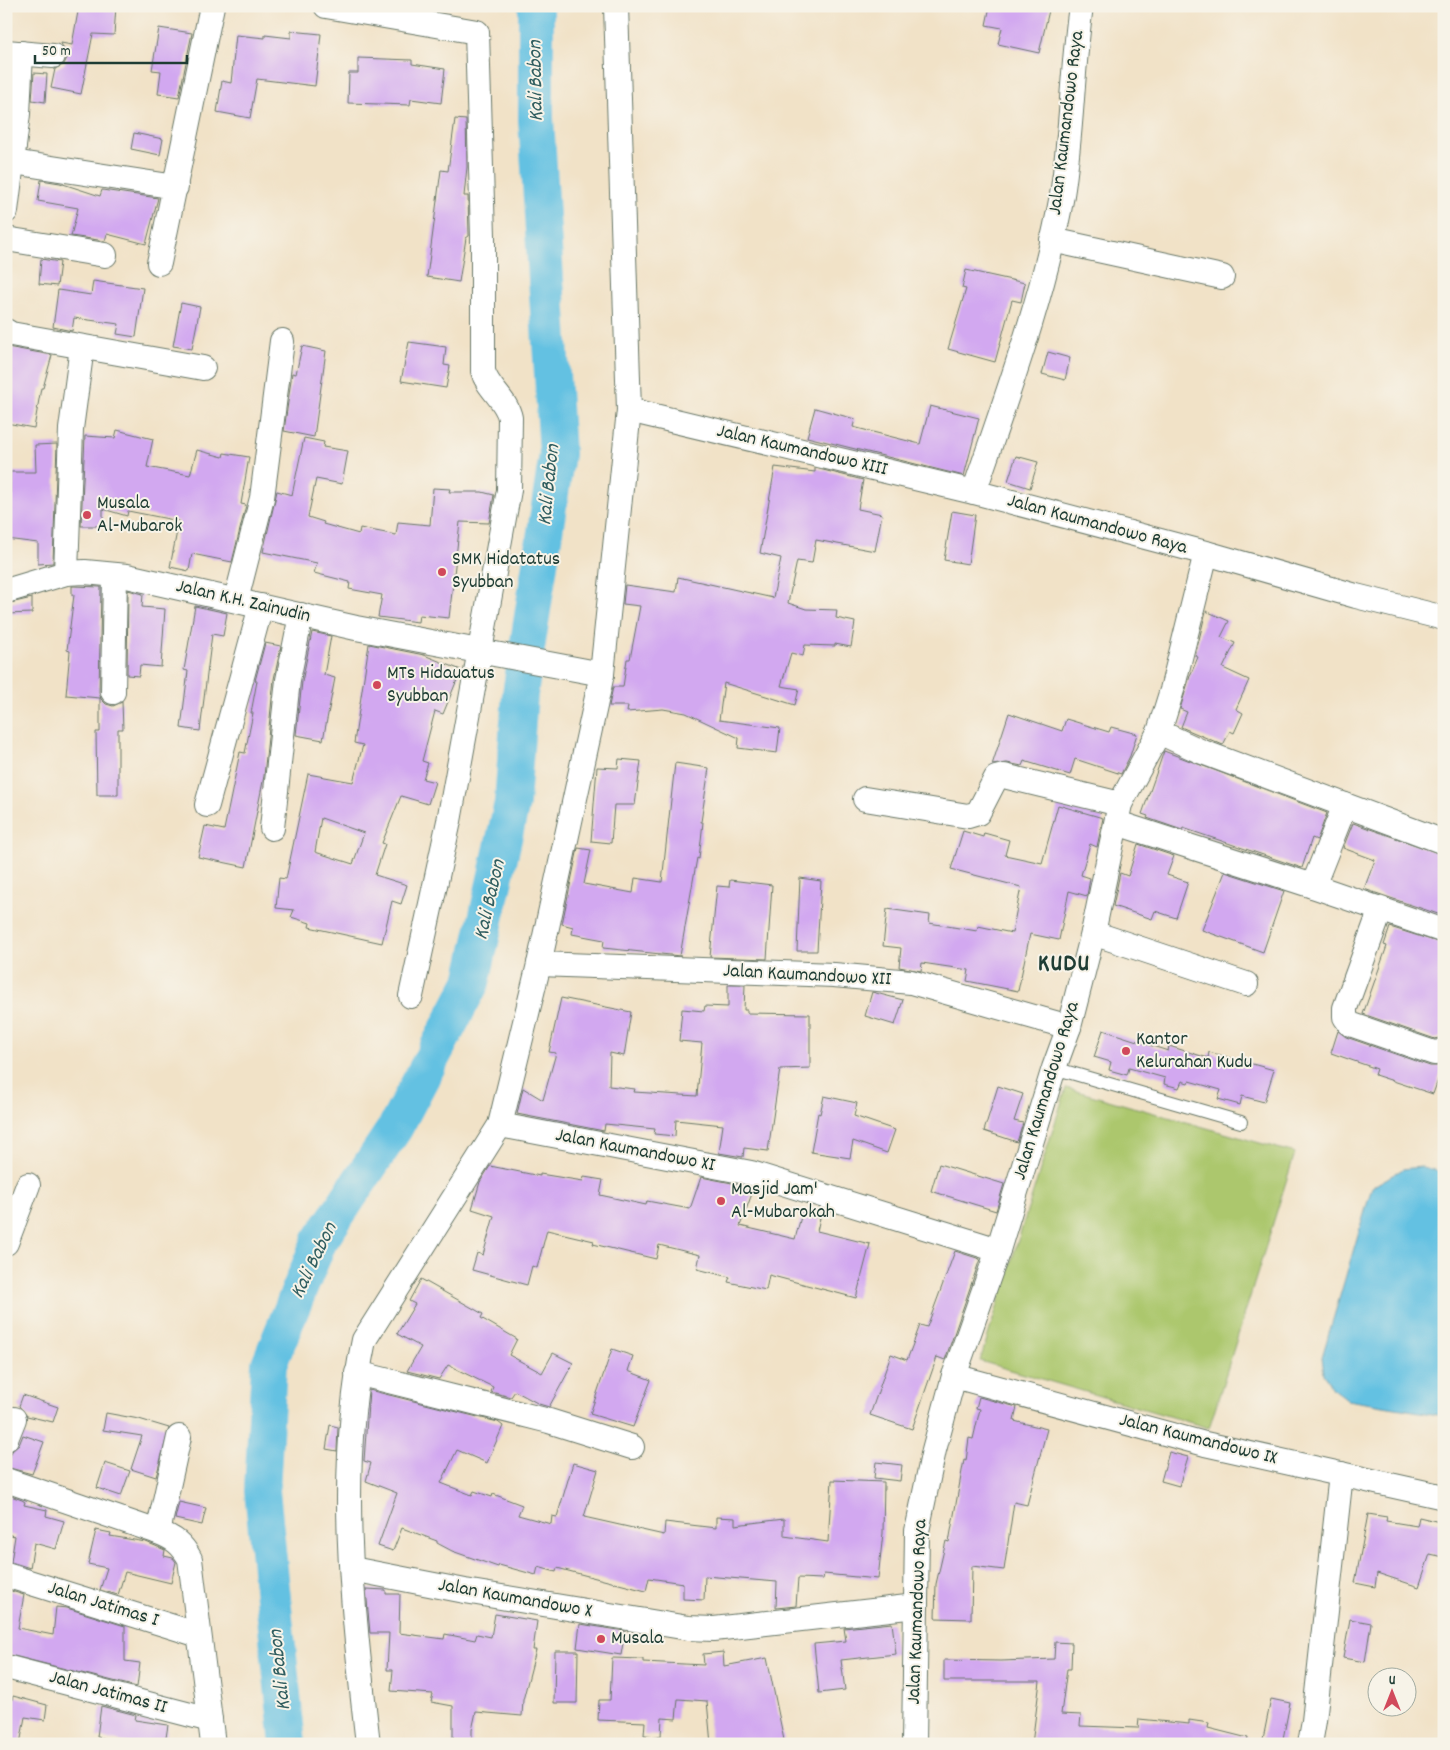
<svg xmlns="http://www.w3.org/2000/svg" width="1450" height="1750" font-family="Dekko,sans-serif">
  <rect width="100%" height="100%" fill="#f7f3e8"/>
  <filter id="ink" filterUnits="userSpaceOnUse"><feTurbulence type="fractalNoise" baseFrequency=".02" numOctaves="2"/><feDisplacementMap in="SourceGraphic" scale="10" xChannelSelector="R" yChannelSelector="G"/><feConvolveMatrix kernelMatrix="1 2 1 2 8 2 1 2 1" color-interpolation-filters="sRGB"/></filter>
  <filter id="wash" filterUnits="userSpaceOnUse"><feTurbulence type="fractalNoise" baseFrequency=".0096" numOctaves="4" result="noise"/><feDisplacementMap in="SourceGraphic" scale="20" xChannelSelector="R" yChannelSelector="G"/><feGaussianBlur stdDeviation="1.12" result="paint"/><feColorMatrix in="noise" values="0 0 0 0 0 0 0 0 0 0 0 0 0 0 0 0 0 1.4 0 .05"/><feComposite in="paint" operator="in"/></filter>
  <g filter="url(#wash)">
    <rect width="100%" height="100%" fill="#f1e2c7"/>
    <path fill="#acc76d" stroke="#668250" d="M1066,1088l229,65 -86,275 -229,-67z"/>
    <path fill="#63c1e2" stroke="#417f8b" d="M1421,1167l23,5v244l-97,-16 -14,-11 -9,-15 -2,-17 50,-170 31,-18z"/>
    <g fill="none" stroke-linecap="round" stroke-linejoin="round">
      <path stroke="#63c1e2" stroke-width="36" d="M288,1744l-26,-253 7,-127 50,-122 76,-114 77,-146 40,-179 8,-109 37,-240 -21,-335v-113"/>
    </g>
    <g id="blocks">
      <g fill="#d2a8f0" fill-rule="evenodd">
        <path d="M79,6h37l-2,29 -21,-1 -12,60 -30,-6 4,-19 9,-5 3,-6 -6,-15 11,2z"/>
        <path d="M990,6h60l-11,47 -41,-9 4,-16 -16,-3z"/>
        <path d="M159,28l33,5 -13,64 -21,-3 3,-23 -9,-1z"/>
        <path d="M291,31l30,3 -6,52 -58,-7 -7,39 -33,-6 5,-31 9,2 5,-48 29,3v-3l26,3z"/>
        <path d="M358,58l54,2v4l33,5 -4,34 -30,-4 -1,6 -62,-2 1,-30h9z"/>
        <path d="M34,73l13,1 -2,28 -13,-2z"/>
        <path d="M455,119l11,1 1,47 -3,29h4l1,40 -3,2 -7,44 -32,-5 14,-107 7,1z"/>
        <path d="M134,133l29,6 -3,16 -29,-6z"/>
        <path d="M41,180l19,3 40,13 2,-6 56,8 -12,46 -39,-10 -2,7 -34,-5 7,-28 -40,-7z"/>
        <path d="M41,259l19,3 -3,24 -18,-2z"/>
        <path d="M966,270l59,13 -4,19 -9,-2 -17,62 -47,-13 18,-60 -4,-1z"/>
        <path d="M93,281l50,7 -7,49 -19,-3 2,-10 -45,-6 -2,13 -19,-4 5,-37 33,5z"/>
        <path d="M181,303l19,4 -8,42 -19,-3z"/>
        <path d="M409,342l37,5 -2,18 6,1 -4,22 -45,-7z"/>
        <path d="M302,346l24,5 -12,86 -30,-6 8,-58 4,1z"/>
        <path d="M7,347l45,8 -9,33h-2l-7,40 -28,-5z"/>
        <path d="M1048,352l22,6 -5,22 -23,-6z"/>
        <path d="M930,406l49,12 -15,58 -157,-39 8,-29 40,11 -2,8 67,17z"/>
        <path d="M117,430l36,9 -6,28 43,8 7,-25 26,7 1,-4 25,4 -8,47 5,1 -14,57 -40,-8 -3,17 -19,-4 9,-46 -51,-10 -1,5 -24,-7v17h-22l4,-90 30,2z"/>
        <path d="M304,438l20,4 -1,5 25,4 -6,33 -26,-5 -8,38 16,5 -1,2 36,10 1,-6 36,7 2,-13 32,3 3,-37 17,1 -1,3h33l12,3 -5,28 -29,-1 -11,96 -30,-3 -1,7 -40,-5 4,-22 -33,-6 1,-7 -36,-9 3,-10 -54,-11 14,-61 15,4z"/>
        <path d="M57,444l-4,119 -15,1v-21l-32,-4v-28h4v-39h26l-1,-27z"/>
        <path d="M1016,456l22,6 -8,26 -22,-7z"/>
        <path d="M775,467l40,5v-4l48,12 -5,29 24,5 -7,37 -59,-11 -4,23 -15,-2 -9,42 18,6 31,1 -1,8 19,4 -4,25 -16,-3v2l-30,-1 -2,11 -12,-3 -10,33 18,3 -4,16 -71,-22 -5,37 61,8 -3,25 -39,-5 1,-10 -53,-25 -23,-4 -36,3 1,-6h-19l4,-19h10l4,-28h3l10,-53 -17,-2 2,-19 51,7 2,-15 95,21 8,-40 -21,-5z"/>
        <path d="M952,511l23,4 -7,49 -24,-4z"/>
        <path d="M72,586l29,1 -2,105 2,7 5,5 7,2 9,-4 1,27h-5v66h-21l-1,-63h4v-34l-34,-3 4,-44 -3,-1 7,-55h-2z"/>
        <path d="M128,590l15,4 -1,13 23,2 -4,58 -21,-2 -1,11 -12,-1z"/>
        <path d="M32,598v15l-26,1v-10z"/>
        <path d="M195,606l32,7 -4,23 -11,-2 -12,97 -19,-3 7,-57 -4,-1z"/>
        <path d="M1206,611l23,10 -8,16 14,6 -12,25 26,12 -13,29 7,4 -9,20 -4,-2 -7,14 -42,-18 6,-15 -7,-3 10,-33 8,-19 -3,-1z"/>
        <path d="M312,632l19,4 -7,39 11,3 -12,62 -27,-5 6,-53z"/>
        <path d="M265,643l16,3 -7,33 -10,97 -18,91 -48,-10 7,-31 19,4 16,-78 5,1 8,-40h-2l6,-32h-2z"/>
        <path d="M369,644l55,11 37,15 -18,44 -8,-3 -13,50 6,2 -5,16 12,3 -7,22 -27,-8 -19,47 3,1 -10,31 32,10 -6,19 -9,-3 -10,42 -73,-16 1,-4 -19,-6 3,-7 -18,-2 3,-30 7,1 22,-105 45,8 10,-37 -9,-2zM321,818l43,15 -11,31 -38,-12z"/>
        <path d="M1009,713l53,18 4,-12 43,13 2,-5 26,7 -7,22 -9,18 -46,-15 -5,16 -46,-14 -2,5 -15,-3 -15,2z"/>
        <path d="M1164,751l163,62 -10,27 -5,-2 -10,30 -119,-40 -1,2 -35,-12 1,-2 -6,-2z"/>
        <path d="M619,759l22,2 -6,44h-21l-3,38 -20,-2 6,-74 21,1z"/>
        <path d="M675,763l34,5 -8,54h2l-4,37 -2,-1 -17,98 -77,-8 1,-8 -32,-6 1,-7 -11,-3 16,-76 13,2 -7,34 49,9 2,-15 27,4z"/>
        <path d="M1058,805l45,13 -6,29 -7,-3 -9,31 9,3 -3,18 -18,-5 -10,49 -29,-6 -12,57 -51,-10 2,-11 -47,-7 -1,8 -22,-4 2,-19 -18,-2 4,-37 43,6 -1,8 48,8 1,-5 34,7 9,-46 -70,-18 12,-38 20,6 1,-4 25,7 -4,15 37,8z"/>
        <path d="M1353,823l91,32v61l-80,-27 11,-29 -32,-12z"/>
        <path d="M1138,844l36,12 -7,19 21,7 -12,36 -21,-7 -3,8 -39,-13 7,-33 8,3z"/>
        <path d="M1225,872l59,19 -21,61 -61,-22z"/>
        <path d="M800,878l21,3 -4,70h-20z"/>
        <path d="M730,880l42,5 -5,74 -57,-2 7,-71 12,1z"/>
        <path d="M1390,927l54,17 -2,93 -7,2 -72,-25 24,-68 -3,-1z"/>
        <path d="M728,985h17l-1,25h3v3l63,1v54l-30,1 -12,82 -24,-3 -1,9 -24,-4 4,-28 -47,-5 -1,16 -21,-2 1,-5 -50,-5 -1,7 -87,-17 6,-26 20,12 13,-47 -7,-1 12,-54 70,14 -7,44 -14,-3 -1,33 26,3 -1,3 63,4 5,-53 -23,-2 3,-32 22,2 1,-5 23,1z"/>
        <path d="M872,992l31,8 -8,25 -30,-9z"/>
        <path d="M1103,1030l65,21 1,-5 39,12 1,-6 65,18 -10,32 -22,-6 -2,9 -22,-6 3,-9 -32,-9 -1,2 -6,-2 -3,7 -15,-4 1,-6 -36,-10 -2,7 -18,-5 2,-8 -17,-5z"/>
        <path d="M1338,1031l8,6 84,29h13l-10,28 -58,-19 2,-6 -46,-16z"/>
        <path d="M998,1086l25,8 -9,27 9,2 -6,19 -33,-11z"/>
        <path d="M824,1096l33,7 -3,13 41,14 -8,23 -34,-12 -3,17 -39,-6 7,-39 2,1z"/>
        <path d="M939,1164l65,20 -8,27 -65,-20z"/>
        <path d="M490,1166l50,10v-2l43,7 1,-4 19,3 -3,15 46,10 1,-4 43,8 11,-32 31,6 21,8 -13,35 55,13 7,-26 18,5 -3,13 53,13 -14,54 -87,-23 -3,15 -38,-8 2,-5 -33,-8 3,-14 -41,-10 -3,14 -63,-15 1,-3 -47,-11 -10,38 -5,-2 -5,19 -55,-15 5,-17 6,2 11,-39 -22,-7 8,-27z"/>
        <path d="M955,1251l25,8 -35,101 -8,-3 -25,72 -42,-14 21,-61 16,6 13,-35 7,2z"/>
        <path d="M421,1279l62,35 -2,4 36,21 -8,16 33,18 11,-20 20,10 -24,44 -10,-3 -24,-13 -4,6 -20,-5 2,-5 -45,-22 -9,14 -32,-8 14,-24 -24,-13 18,-30 -6,-3z"/>
        <path d="M612,1349l21,7 -5,15 23,9 -18,47 -43,-13z"/>
        <path d="M369,1390l129,32 5,4 -16,37 -30,-13 -16,33 31,12 2,-4 18,6 1,-3 29,11 -4,10 33,9 1,-8 5,1 16,-54 25,7 -14,47 80,18 1,-13 51,6v-11l19,1v7l49,-6v17l44,6 4,-62 52,2 -1,51 -5,46 -54,-5 -1,5 -25,-1 -2,28 -20,2 1,-26 -72,-6 -1,24 -21,-1v-16l-34,-5 -3,13 -89,-23 -1,4 -18,-5 -2,8 -37,-10 -1,2 -46,-16 -15,-8v-2l-35,-13 -9,23 -15,-5 19,-53 -31,-12 5,-18 -7,-2z"/>
        <path d="M23,1395l35,12 -5,15 -26,-6 -8,-10z"/>
        <path d="M979,1397l38,10 -3,14 33,8 -20,76 -13,-3 -10,68 -32,-4 -1,53 -36,-1 1,-34 10,-43 3,1 15,-82 2,1 3,-23 4,1 7,-30 -4,-1z"/>
        <path d="M106,1413l33,6 30,9 -13,49 -25,-8 11,-33 -39,-6z"/>
        <path d="M330,1425l8,2 -1,24 -11,-2z"/>
        <path d="M23,1435l21,7 -12,32 -26,-7 6,-16 7,-6z"/>
        <path d="M1169,1452l19,5 -9,29 -18,-5z"/>
        <path d="M876,1462l26,3 -2,16 -26,-3z"/>
        <path d="M105,1463l25,8 -9,25 -24,-8z"/>
        <path d="M8,1495l14,5 3,2 -1,3 23,5 -1,6 18,5 -8,28 -22,-6 -4,25 -19,-6 4,-26 -9,-2v-36z"/>
        <path d="M179,1502l27,6 -4,17 -27,-6z"/>
        <path d="M1368,1514l19,3 -1,4 31,5 2,-9 25,6v34l-14,-3 -11,33 -42,-14 -2,14 -20,-4z"/>
        <path d="M96,1530l15,3 -1,3 36,6 19,8 -1,6 9,2 3,4 -5,21 -46,-11 -7,23 -18,-5 7,-22 -19,-4z"/>
        <path d="M366,1589l20,1v4h14l-1,39 45,6 1,-5 30,6 2,-6 14,3 4,-23 42,7 -4,29h3l-13,50 -1,16 -46,-4 -4,18v14h-19v-38l-22,-4 2,-8 -42,-3 2,-21h-6l2,-37h-19z"/>
        <path d="M8,1590l16,5 -6,33 35,7 3,-28 11,1 58,18v35l15,2 -3,24 -131,-33z"/>
        <path d="M1350,1619l21,4 -6,39 -22,-4z"/>
        <path d="M892,1623l4,31 -55,6 4,30 -26,3 -5,-49 32,-3 -2,-13z"/>
        <path d="M580,1624l45,7 -4,24 -44,-7z"/>
        <path d="M1055,1642l17,1 -1,26h-4l-6,45 20,1 -1,11 58,2 1,-9 50,5v-4l20,3 -1,5 40,10 -1,6h-215l8,-63h-96v-21l57,1 53,-2z"/>
        <path d="M555,1651h23l-1,52h-23z"/>
        <path d="M723,1652l1,14 43,-8 17,82 -26,4h-47l-4,-43 -29,-2 -2,20 -14,-1 -1,18 -17,-1 1,-13 -47,-2 1,-20h11l2,-42 31,1v3l61,3 -1,-11z"/>
        <path d="M13,1696l34,9 -2,15 -20,-3 -5,27h-14v-38l4,1z"/>
        <path d="M1271,1699l19,4 -8,41h-20z"/>
        <path d="M101,1706l35,9 -1,5 33,5 -3,19h-31l-37,-7z"/>
      </g>
    </g>
  </g>
  <g filter="url(#ink)">
    <use href="#blocks" fill-opacity="0" stroke="#687767" stroke-width="1"/>
    <g fill="none" stroke-linecap="round" stroke-linejoin="round">
      <defs>
        <path id="lane" d="M1054,1068l187,54"/>
        <g id="street">
          <path d="M326,6l151,26 6,204v135c4,17 24,29 27,47l-1,72 -60,331 -38,175"/>
          <path d="M6,52l47,4"/>
          <path d="M13,162l163,25"/>
          <path d="M6,211l12,-97 3,-61"/>
          <path d="M6,239l99,16"/>
          <path d="M1052,240l170,37"/>
          <path d="M159,263l53,-257"/>
          <path d="M6,331l5,3 192,34"/>
          <path d="M629,410l345,82"/>
          <path d="M1206,553l150,43 88,22"/>
          <path d="M66,573l5,-144 11,-82"/>
          <path d="M6,591l60,-18 19,-1 42,4 229,52 246,46"/>
          <path d="M236,600l26,-102 20,-157"/>
          <path d="M113,692l2,-117"/>
          <path d="M1159,732l41,19 244,91"/>
          <path d="M865,799l103,17 10,-3 18,-35 8,-2 116,28"/>
          <path d="M207,805l54,-199"/>
          <path d="M1117,823l196,63 131,45"/>
          <path d="M272,828l16,-148 13,-65"/>
          <path d="M1313,886l32,-81"/>
          <path d="M1381,909l-36,99v9l5,7 84,29 7,-1 3,-2"/>
          <path d="M1093,933l153,51"/>
          <path d="M539,964l295,11 77,7 158,45"/>
          <path d="M500,1125l251,48 247,77"/>
          <path d="M6,1243l22,-58"/>
          <path d="M357,1373l192,48 83,26"/>
          <path d="M954,1376l251,68 239,53"/>
          <path d="M6,1439l8,-20"/>
          <path d="M6,1480l152,52c16,6 24,12 32,27l23,185"/>
          <path d="M158,1532l21,-95"/>
          <path d="M352,1569l113,22 223,37 26,1 202,-23"/>
          <path d="M6,1575l193,60"/>
          <path d="M6,1667l204,53"/>
          <path d="M368,1744c-15,-133 -32,-272 -4,-404l136,-215 39,-161 63,-290 27,-264 -13,-404"/>
          <path d="M914,1744l3,-213 17,-81 20,-74 44,-126 56,-182 15,-41 24,-94 27,-129 39,-72 13,-42 34,-137 -232,-61c33,-97 70,-196 88,-297 10,-63 10,-126 19,-189"/>
          <path d="M1310,1744l4,-23 27,-247"/>
        </g>
      </defs>
      <use href="#lane" stroke="#687767" stroke-width="14"/>
      <use href="#street" stroke="#687767" stroke-width="26"/>
      <use href="#lane" stroke="#fff" stroke-width="12"/>
      <use href="#street" stroke="#fff" stroke-width="24"/>
    </g>
  </g>
  <g fill="#d1495b" stroke="#f7f3e8" stroke-width="2">
    <circle cx="87" cy="515" r="5"/>
    <circle cx="442" cy="572" r="5"/>
    <circle cx="377" cy="685" r="5"/>
    <circle cx="1126" cy="1051" r="5"/>
    <circle cx="721" cy="1201" r="5"/>
    <circle cx="601" cy="1639" r="5"/>
  </g>
  <g text-anchor="middle" dominant-baseline="central" stroke-width="4" stroke-linejoin="round" paint-order="stroke">
    <g font-size="20" fill="#1f3d34" stroke="#f7f3e8">
      <text transform="translate(1067 123) rotate(-83)">Jalan Kaumandowo Raya</text>
      <text transform="translate(802 451) rotate(13)">Jalan Kaumandowo XIII</text>
      <text transform="translate(1097 525) rotate(15)">Jalan Kaumandowo Raya</text>
      <text transform="translate(243 602) rotate(13)">Jalan K.H. Zainudin</text>
      <text transform="translate(807 976) rotate(3)">Jalan Kaumandowo XII</text>
      <text transform="translate(1047 1091) rotate(-73)">Jalan Kaumandowo Raya</text>
      <text transform="translate(635 1151) rotate(11)">Jalan Kaumandowo XI</text>
      <text transform="translate(1198 1440) rotate(14)">Jalan Kaumandowo IX</text>
      <text transform="translate(515 1599) rotate(10)">Jalan Kaumandowo X</text>
      <text transform="translate(103 1605) rotate(17)">Jalan Jatimas I</text>
      <text transform="translate(918 1612) rotate(-88)">Jalan Kaumandowo Raya</text>
      <text transform="translate(108 1693) rotate(15)">Jalan Jatimas II</text>
    </g>
    <g font-size="20" fill="#1f3d34" stroke="#f7f3e8" text-anchor="start">
      <text x="97" y="504">Musala<tspan x="97" dy="23">Al-Mubarok</tspan></text>
      <text x="452" y="560">SMK Hidatatus<tspan x="452" dy="23">Syubban</tspan></text>
      <text x="387" y="674">MTs Hidauatus<tspan x="387" dy="23">Syubban</tspan></text>
      <text x="1136" y="1040">Kantor<tspan x="1136" dy="23">Kelurahan Kudu</tspan></text>
      <text x="731" y="1190">Masjid Jam'<tspan x="731" dy="23">Al-Mubarokah</tspan></text>
      <text x="611" y="1639">Musala</text>
    </g>
    <g font-size="21" font-style="italic" fill="#305e60" stroke="#f7f3e8">
      <text transform="translate(537 81) rotate(-91)">Kali Babon</text>
      <text transform="translate(550 485) rotate(-84)">Kali Babon</text>
      <text transform="translate(491 900) rotate(-77)">Kali Babon</text>
      <text transform="translate(315 1261) rotate(-64)">Kali Babon</text>
      <text transform="translate(281 1670) rotate(-96)">Kali Babon</text>
    </g>
    <g font-size="25" font-weight="bold" letter-spacing="1" fill="#1f3d34" stroke="#f7f3e8">
      <text x="1064" y="965">KUDU</text>
    </g>
  </g>
  <rect width="1450" height="1750" fill="none" stroke="#f7f3e8" stroke-width="25"/>
  <g transform="translate(1392 1692)"><circle r="24" fill="#f7f3e8" stroke="#a1aaa0"/>
  <path d="M0-4L9 19L0 12L-9 19Z" fill="#d1495b"/>
  <text y="-8" font-size="14" font-weight="bold" text-anchor="middle" fill="#1f3d34">U</text>
  </g>
  <path d="M35 55v8h152v-8" fill="none" stroke="#1f3d34" stroke-width="2.5"/>
  <text x="42" y="55" font-size="15" fill="#1f3d34" stroke="#f7f3e8" stroke-width="4" paint-order="stroke">50 m</text>
</svg>
